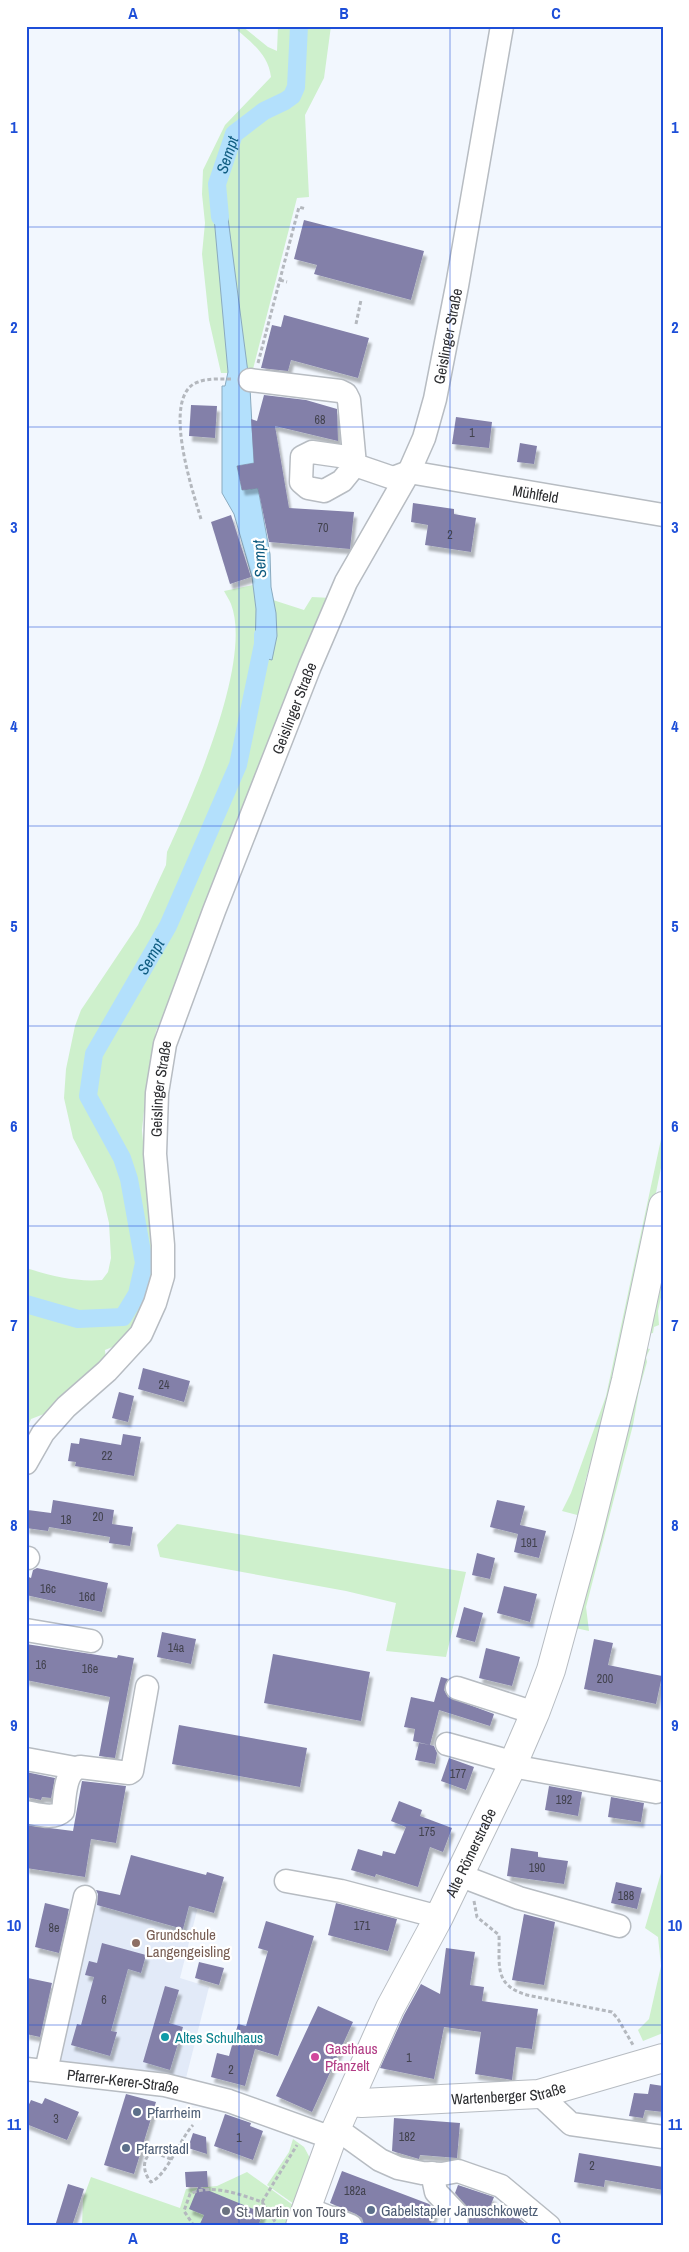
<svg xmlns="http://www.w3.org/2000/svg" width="689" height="2252" font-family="'Archivo Narrow',sans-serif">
  <defs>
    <filter id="shadow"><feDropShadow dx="3" dy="5.5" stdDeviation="1" flood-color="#0004"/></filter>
  </defs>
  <rect width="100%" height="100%" fill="#f2f7fe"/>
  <path fill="#e2eaf8" d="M131,1855l75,20 -26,103 29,9 -23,91 -45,-8 -84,-6 38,-174 25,5z"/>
  <g fill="#cef0cc">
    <path d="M233,26h9l26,21 9,4 1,-25h53l-7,52 -19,37 4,82 -12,1 -45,175h-31l-12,-53 -7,-66 3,-31 -3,-29 1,-24 22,-45 46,-48c-3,-24 -21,-35 -38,-51z"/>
    <path d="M253,585l3,24v42l19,-7 2,-8 -4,-36 31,10 8,-13 19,1 -160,401 -15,32 -9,51 -5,48 12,136 -15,61 -19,17 -15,6 1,10 -62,54 -13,5 -5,13v-164c26,8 49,14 76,12l6,-8 3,-14 -2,-35 -7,-30 -29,-55 -9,-40 2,-29 9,-43 6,-16 57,-85 28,-60 1,-13c25,-54 86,-191 64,-248 -2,-5 -5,-9 -7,-13z"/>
    <path d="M663,1130v28l-39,193 -39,131 -4,34 -19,-5 9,-18 35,-97z"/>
    <path d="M663,1242v46l-5,23 1,14 -5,2 -1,6 -6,1z"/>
    <path d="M646,1348l4,1 -4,8 1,5 -8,28 -6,35 -47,182 3,24 -18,-4z"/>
    <path d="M177,1524l289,48 -20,85 -60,-6 10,-48 -50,-12 -186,-34 -3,-12z"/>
    <path d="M663,1866v167l-20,8 -5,-11 11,-11 12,-53 -3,-29 -13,-9z"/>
    <path d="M293,2139l11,8 7,13 -17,44 -27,-19 22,-33z"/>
    <path d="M247,2172l46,33 -8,21h-203l1,-27 8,-22 89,31 6,-19 31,-3z"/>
  </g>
  <path fill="#b3e0fc" stroke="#8aaabf" d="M212,195h13l25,193 4,75 -17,3 5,24 16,-2 12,66 1,33 5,26 1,23 -5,24 -17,-4 1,-47 -4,-32 -18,-63 -12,-21v-107h3l3,-14z"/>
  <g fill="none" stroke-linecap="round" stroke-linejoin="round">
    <g stroke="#b3e0fc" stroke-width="18">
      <path id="s1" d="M220,217l-3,-33 17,-50 30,-23 21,-10 7,-5 4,-9 3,-61"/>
      <path id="s2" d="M26,1304l52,15 45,-2 14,-23 7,-31 -15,-84 -7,-21 -34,-62 6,-42 74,-128 70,-161 25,-121v-9"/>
    </g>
  </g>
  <g fill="#8380a9" filter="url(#shadow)">
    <path d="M304,220l120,31 -13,49 -97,-26 3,-9 -23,-6z"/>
    <path d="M284,315l85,23 -11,40 -67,-18 -3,11 -27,-3 11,-43 9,2z"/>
    <path d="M264,395l42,5 31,9 1,32 -63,-15 14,82 65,4 -4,37 -81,-7 -11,-54 -16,2 -5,-24 17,-3 -3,-44 6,2z"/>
    <path d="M191,405l26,1 -2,32 -26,-2z"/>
    <path d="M456,417l36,5 -3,26 -37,-4z"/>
    <path d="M520,443l17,3 -3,18 -17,-2z"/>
    <path d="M413,503l41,6v5l22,4 -5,34 -46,-7 3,-20 -17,-3z"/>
    <path d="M231,515l20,62 -21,7 -19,-62z"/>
    <path d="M143,1368l47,13 -6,21 -46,-13z"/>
    <path d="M119,1392l15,4 -6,26 -16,-4z"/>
    <path d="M123,1434l18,3 -7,39 -59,-10 1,-4 -8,-1 3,-18 8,1 1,-6 41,7z"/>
    <path d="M53,1500l61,10 -2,14 21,3 -3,19 -21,-3 1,-6 -61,-10 -1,4 -22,-3 2,-18 23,3z"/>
    <path d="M497,1500l28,6 -5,19 26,6 -7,27 -25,-6 4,-18 -28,-7z"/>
    <path d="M477,1553l18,5 -5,21 -18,-4z"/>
    <path d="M37,1568l71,15 -6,29 -76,-17v-19l5,2 2,-8z"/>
    <path d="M504,1586l33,8 -7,28 -33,-9z"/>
    <path d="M464,1607l19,6 -8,29 -19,-5z"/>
    <path d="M162,1632l34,7 -5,25 -34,-7z"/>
    <path d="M594,1639l19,4 -5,22 54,11 -6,28 -72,-15z"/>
    <path d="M26,1644l91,14 1,-3 16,3 -19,100 -16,-2 11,-59 -84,-17z"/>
    <path d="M486,1648l34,9 -8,29 -33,-8z"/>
    <path d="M273,1654l97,18 -9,49 -97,-18z"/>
    <path d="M441,1677l7,2 -4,11 4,7 46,17 -4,12 -51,-16 -9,35 4,1 3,7 -2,11 -20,-4 4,-17 11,2 -17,-4 2,-12 -11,-2 7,-30 23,5z"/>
    <path d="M179,1725l128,23 -7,39 -128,-23z"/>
    <path d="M449,1758l25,9 -8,23 -25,-9z"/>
    <path d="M26,1772l29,6 -4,20 -9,-1 -1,3 -15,-3z"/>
    <path d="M82,1781l44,5 -10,57 -25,-4 -6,38 -59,-9v-43l47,6z"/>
    <path d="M549,1786l33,6 -4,24 -33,-6z"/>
    <path d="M611,1797l33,6 -3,19 -33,-5z"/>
    <path d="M399,1801l23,9 -2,6 32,12 -9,24 -13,-5 -12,40 -42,-13 -1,3 -24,-7 7,-21 24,7 1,-5 12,3 11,-27 -15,-6z"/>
    <path d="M511,1848l27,4v5l30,4 -4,23 -57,-8z"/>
    <path d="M131,1855l75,20 1,-3 17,5 -10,36 -25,-7 -6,23 -86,-24 1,-11 -2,-4 24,5z"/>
    <path d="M616,1882l26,6 -5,21 -26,-6z"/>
    <path d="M45,1903l24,6 -10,44 -24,-6z"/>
    <path d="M336,1903l61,16 -9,32 -60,-16z"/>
    <path d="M524,1914l31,8 -11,63 -32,-5z"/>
    <path d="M266,1921l48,15 -36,120 -23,-7 -10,37 -34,-9 6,-24 12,3 9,-32 8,2 22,-75 -10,-3z"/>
    <path d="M102,1943l44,12 -5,18 -13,-4 -17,62 6,1 -7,24 -39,-11 6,-21 4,1 13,-48 -9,-2 4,-14 8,2z"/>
    <path d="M446,1948l29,4 -5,33 14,2 -2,14 56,8 -6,40 -16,-2 -4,33 -37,-6 6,-42 -37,-5 -10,52 -54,-11 24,-53 17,-31 19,10z"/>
    <path d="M199,1962l25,6 -5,17 -24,-7z"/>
    <path d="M28,1978l24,5 -12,54 -14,-3v-47z"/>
    <path d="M165,1986l14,4 -10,33 14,4 -13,43 -27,-8z"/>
    <path d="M318,2006l35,16 -41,90 -36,-16z"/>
    <path d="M650,2084l13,2v26l-18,-2 -2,8 -14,-2 5,-23 14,1z"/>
    <path d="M126,2094l30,8 -22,72 -30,-9z"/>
    <path d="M45,2098l34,14 -12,28 -41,-16v-13l5,-11 11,4z"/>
    <path d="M225,2114l26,9 -1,3 13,5 -10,29 -39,-14z"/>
    <path d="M394,2118l66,5 -3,35 -37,-3 -1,4 -27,-8z"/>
    <path d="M193,2133l13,4 1,17 -19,-6z"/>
    <path d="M579,2153l84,14v23l-58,-10 -1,7 -30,-5z"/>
    <path d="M207,2171l1,16h-8l63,26 -5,13h-59l5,-11 -15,-6 9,-22h-12l-1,-15z"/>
    <path d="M342,2171l87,33 7,7 -6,15 -66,-1 -2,-7 -6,-4 -26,-11z"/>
    <path d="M68,2184l16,5 -12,37h-17z"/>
    <path d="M458,2185l36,12 -4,10 25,8 13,11h-59v-17l-14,-16z"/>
  </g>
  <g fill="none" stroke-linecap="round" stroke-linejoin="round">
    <defs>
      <g id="minor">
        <path id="s3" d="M250,380l90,11 6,3 3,6 6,65 38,13 16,-6 254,43"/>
        <path d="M354,458l-42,-6 -10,5 -1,25 7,6 16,3 18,-10 13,-16"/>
        <path id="s4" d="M26,1463l17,-30 23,-26 41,-36 34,-37 14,-31 8,-27v-31l-8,-91 2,-61 8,-49 49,-133 96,-245 36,-84 63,-110 15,-34 11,-39 22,-113 45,-260"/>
        <path d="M26,1558h2"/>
        <path d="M26,1630l65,11"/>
        <path d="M457,1688l78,25"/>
        <path d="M447,1744l54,15 11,7 144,26"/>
        <path d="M26,1759l49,9"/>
        <path d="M26,1812c11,2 28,8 37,-1 2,-14 1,-40 17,-44l49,6 3,-2 15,-84"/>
        <path d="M459,1875l60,23 100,28"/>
        <path d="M286,1881l55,10 98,26"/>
        <path id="s5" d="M26,2069l139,16 64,16 103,37"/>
        <path d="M46,2071l39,-174"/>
        <path d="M539,2094l32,30 92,13"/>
        <path d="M337,2129l43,31 18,8 24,5 20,1 16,-3 43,15 48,40"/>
        <path d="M432,2173l4,19 21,22 -1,12"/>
        <path d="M306,2208l45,18"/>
      </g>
      <g id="major">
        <path id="s6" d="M349,2102l13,1 177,-9 124,-36"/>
        <path id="s7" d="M300,2226l32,-88 58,-130 49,-91 73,-151 23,-53 16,-43 37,-136 38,-154 37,-174"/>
      </g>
    </defs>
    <use href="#minor" stroke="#b7bcc2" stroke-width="25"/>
    <use href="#major" stroke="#b7bcc2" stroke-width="30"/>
    <g stroke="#b4b8be" stroke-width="3" stroke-dasharray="4 2.5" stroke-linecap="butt">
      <path d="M280,280l7,2"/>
      <path d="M356,324l5,-24"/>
      <path d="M258,363l41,-156 7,2"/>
      <path d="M201,519c-8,-27 -41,-124 -3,-137 10,-4 25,-3 35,-3"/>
      <path d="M474,1901l3,16 22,18c1,30 -6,50 28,60l85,17 6,7 15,26"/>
      <path d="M171,2159l-18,-7c-12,6 -10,21 -2,30 16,-7 29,-43 42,-57"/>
      <path d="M262,2202l16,24"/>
      <path d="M194,2226l-10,-15 6,-17c21,-11 52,1 72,8l35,-57"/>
    </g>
    <use href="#minor" stroke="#fff" stroke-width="22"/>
    <use href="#major" stroke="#fff" stroke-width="28"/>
  </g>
  <path fill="none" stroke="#1d4ed8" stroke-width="1" stroke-opacity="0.55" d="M239,26v2200M450,26v2200M26,227h637M26,427h637M26,627h637M26,826h637M26,1026h637M26,1226h637M26,1426h637M26,1625h637M26,1825h637M26,2025h637"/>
  <circle fill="#8d6e63" stroke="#fff" stroke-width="2" cx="136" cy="1943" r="5"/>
  <circle fill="#0f9aa8" stroke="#fff" stroke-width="2" cx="165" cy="2037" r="5"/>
  <circle fill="#d1479c" stroke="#fff" stroke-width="2" cx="315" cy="2057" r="5"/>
  <g fill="#5c6f8a" stroke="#fff" stroke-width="2">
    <circle cx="137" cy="2112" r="5"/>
    <circle cx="126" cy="2148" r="5"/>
    <circle cx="371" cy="2210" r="5"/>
  </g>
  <circle fill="#6b7280" stroke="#fff" stroke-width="2" cx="226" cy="2211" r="5"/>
  <g text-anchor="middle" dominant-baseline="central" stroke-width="4.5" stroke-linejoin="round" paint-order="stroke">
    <g font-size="12" fill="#42424e">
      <text x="320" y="420">68</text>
      <text x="472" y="433">1</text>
      <text x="323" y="528">70</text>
      <text x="450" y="535">2</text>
      <text x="164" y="1385">24</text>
      <text x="107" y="1456">22</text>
      <text x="98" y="1517">20</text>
      <text x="66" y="1520">18</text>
      <text x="529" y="1543">191</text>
      <text x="48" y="1589">16c</text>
      <text x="87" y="1597">16d</text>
      <text x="176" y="1648">14a</text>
      <text x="41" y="1665">16</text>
      <text x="90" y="1669">16e</text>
      <text x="605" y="1679">200</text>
      <text x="458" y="1774">177</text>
      <text x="564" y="1800">192</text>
      <text x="427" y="1832">175</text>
      <text x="537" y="1868">190</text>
      <text x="626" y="1896">188</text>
      <text x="362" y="1926">171</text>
      <text x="54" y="1928">8e</text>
      <text x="104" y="2000">6</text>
      <text x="409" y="2058">1</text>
      <text x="231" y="2070">2</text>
      <text x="56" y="2119">3</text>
      <text x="407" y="2137">182</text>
      <text x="239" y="2138">1</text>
      <text x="592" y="2166">2</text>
      <text x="355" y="2191">182a</text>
    </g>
    <g font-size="15" fill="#2c2d30" stroke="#fff">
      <text stroke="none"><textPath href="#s4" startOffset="1234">Geislinger Straße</textPath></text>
      <text stroke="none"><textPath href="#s3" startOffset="355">Mühlfeld</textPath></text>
      <text stroke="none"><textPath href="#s4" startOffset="829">Geislinger Straße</textPath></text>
      <text stroke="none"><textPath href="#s4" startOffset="424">Geislinger Straße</textPath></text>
      <text stroke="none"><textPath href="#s7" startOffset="411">Alte Römerstraße</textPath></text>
      <text stroke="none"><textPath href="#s5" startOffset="98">Pfarrer-Kerer-Straße</textPath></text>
      <text stroke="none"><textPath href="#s6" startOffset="160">Wartenberger Straße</textPath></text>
    </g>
    <g font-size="15" fill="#785e54" stroke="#fff" text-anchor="start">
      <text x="146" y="1934">Grundschule<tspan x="146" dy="17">Langengeisling</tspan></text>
    </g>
    <g font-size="15" fill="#0d838f" stroke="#fff" text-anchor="start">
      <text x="175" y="2037">Altes Schulhaus</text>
    </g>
    <g font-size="15" fill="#b23c85" stroke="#fff" text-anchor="start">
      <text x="325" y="2048">Gasthaus<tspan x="325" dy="17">Pfanzelt</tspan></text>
    </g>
    <g font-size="15" fill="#4e5e75" stroke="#fff" text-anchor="start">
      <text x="147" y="2112">Pfarrheim</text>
      <text x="136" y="2148">Pfarrstadl</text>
      <text x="381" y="2210">Gabelstapler Januschkowetz</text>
    </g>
    <g font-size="15" fill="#5b616d" stroke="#fff" text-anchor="start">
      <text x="236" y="2211">St. Martin von Tours</text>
    </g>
    <g font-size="16" font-style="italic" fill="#0f5c81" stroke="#fff">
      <text stroke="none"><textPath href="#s1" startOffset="64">Sempt</textPath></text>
      <text transform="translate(259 559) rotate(-94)">Sempt</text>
      <text stroke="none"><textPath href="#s2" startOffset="491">Sempt</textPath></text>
    </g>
  </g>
  <rect width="689" height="2252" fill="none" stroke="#ffffff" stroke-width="55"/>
  <rect x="28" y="28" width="634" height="2196" fill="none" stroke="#1d4ed8" stroke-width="2"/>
  <g font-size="16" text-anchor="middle" font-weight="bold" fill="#1d4ed8">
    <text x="133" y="19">A</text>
    <text x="344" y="19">B</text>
    <text x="556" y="19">C</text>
    <text x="14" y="133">1</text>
    <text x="675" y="133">1</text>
    <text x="14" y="333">2</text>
    <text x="675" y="333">2</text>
    <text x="14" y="533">3</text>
    <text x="675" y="533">3</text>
    <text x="14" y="732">4</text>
    <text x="675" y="732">4</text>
    <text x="14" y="932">5</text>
    <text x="675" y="932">5</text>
    <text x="14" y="1132">6</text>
    <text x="675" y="1132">6</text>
    <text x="14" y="1331">7</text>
    <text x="675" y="1331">7</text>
    <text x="14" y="1531">8</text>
    <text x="675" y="1531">8</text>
    <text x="14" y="1731">9</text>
    <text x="675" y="1731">9</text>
    <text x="14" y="1931">10</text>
    <text x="675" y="1931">10</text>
    <text x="14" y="2130">11</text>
    <text x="675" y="2130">11</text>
    <text x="133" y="2244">A</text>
    <text x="344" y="2244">B</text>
    <text x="556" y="2244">C</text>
  </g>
</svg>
